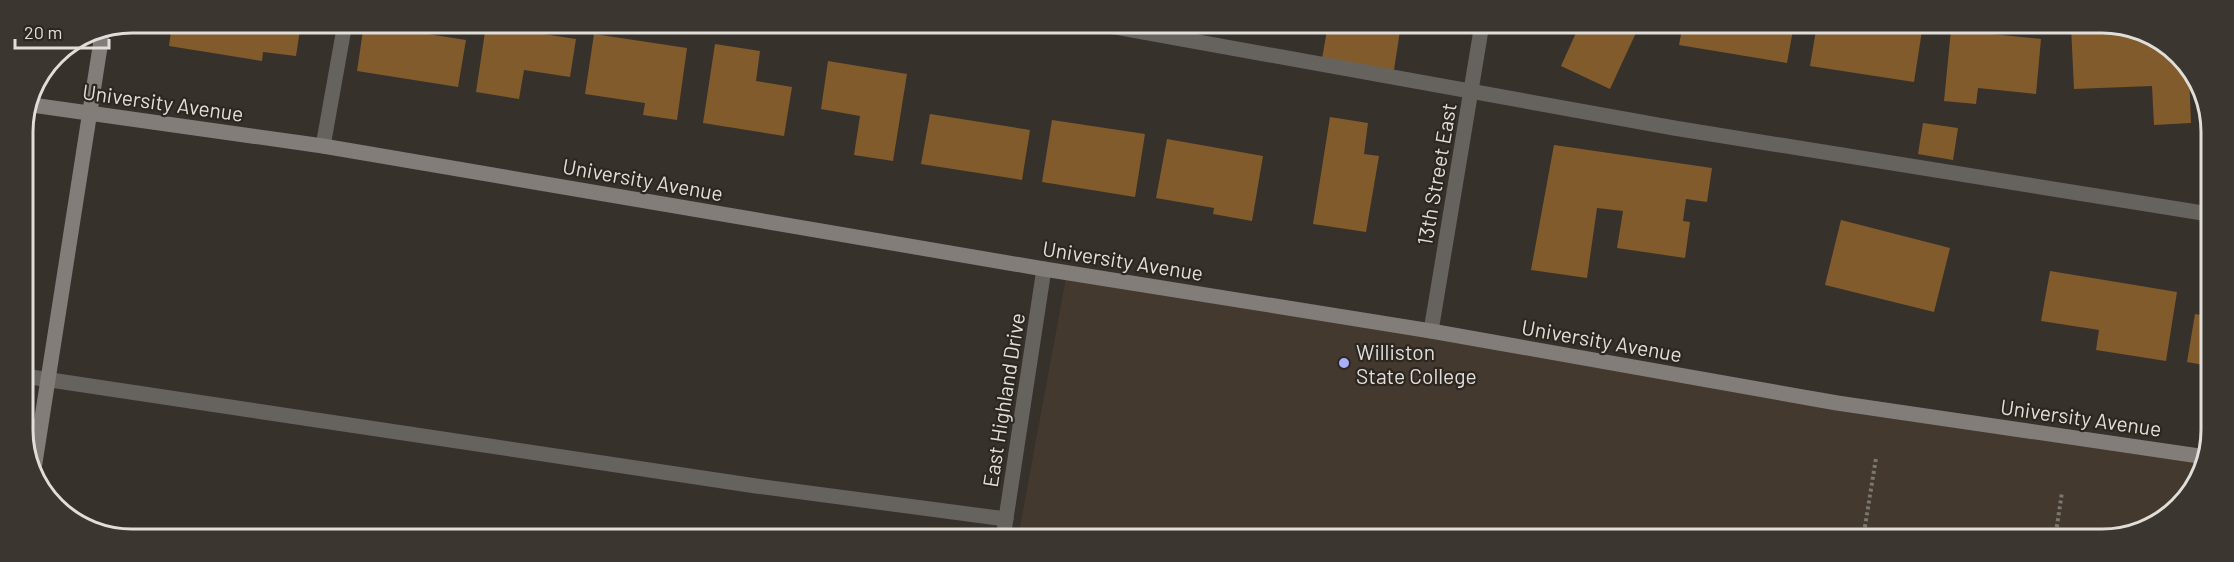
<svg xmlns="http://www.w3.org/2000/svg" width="2234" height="562" font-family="Barlow,sans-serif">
  <rect width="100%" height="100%" fill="#37312b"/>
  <path fill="#43392e" d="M1067,272l1141,182 -34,58 -65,27 -1091,-1z"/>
  <g fill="#825b2c">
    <path d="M172,23h129l-5,33 -33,-4 -1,9 -93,-15z"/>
    <path d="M364,24l102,16 -8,47 -101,-16z"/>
    <path d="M1328,24h73l-7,46 -72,-11z"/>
    <path d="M1580,24h60l-30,65 -49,-23z"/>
    <path d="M1683,24h111l-7,39 -108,-18z"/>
    <path d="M1817,24h106l-9,58 -104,-16z"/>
    <path d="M486,25l90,14 -6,38 -46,-7 -5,29 -43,-7z"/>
    <path d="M2124,25l55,29 10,19 2,50 -37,2 -2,-39 -78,3 -3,-63z"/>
    <path d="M1951,30l90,9 -5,55 -58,-6 -2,16 -32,-3z"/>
    <path d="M594,34l93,14 -10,72 -34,-5 2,-12 -60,-9z"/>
    <path d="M715,44l45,7 -4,30 36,6 -8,49 -81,-13z"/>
    <path d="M828,61l79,13 -14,87 -39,-6 6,-39 -39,-7z"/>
    <path d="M930,114l100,16 -8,50 -101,-16z"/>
    <path d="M1330,117l38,6 -4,31 15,2 -13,76 -53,-8z"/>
    <path d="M1052,120l93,14 -10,63 -93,-15z"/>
    <path d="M1923,123l35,5 -5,32 -35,-6z"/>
    <path d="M1167,139l96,17 -11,65 -39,-7 1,-6 -58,-10z"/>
    <path d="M1554,145l158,23 -5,34 -21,-3 -3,22 7,1 -5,36 -68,-10 6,-37 -26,-3 -10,70 -56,-8z"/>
    <path d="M1841,220l109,28 -16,64 -109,-27z"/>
    <path d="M2050,271l127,21 -11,69 -70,-11 3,-20 -58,-9z"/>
    <path d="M2195,314l14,2v50l-22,-4z"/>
  </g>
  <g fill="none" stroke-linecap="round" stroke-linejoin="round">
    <g stroke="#7c7671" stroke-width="4" stroke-dasharray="3 3" stroke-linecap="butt">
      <path d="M1863,539l13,-81"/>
      <path d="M2055,539l7,-47"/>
    </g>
    <g stroke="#66635f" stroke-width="15">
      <path d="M1099,24l575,104 535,86"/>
      <path d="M323,146l22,-123"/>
      <path d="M24,376l732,110 250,33"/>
    </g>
    <g stroke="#66635f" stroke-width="15">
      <path d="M1431,331l51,-307"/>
      <path d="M1003,538l41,-269"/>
    </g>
    <g stroke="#827d78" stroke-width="15">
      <path d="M32,105l291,41 721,123 387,62 406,72 369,54"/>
      <path d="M34,469l69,-441"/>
    </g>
  </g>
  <circle fill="#a8b0fc" stroke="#2d2721" stroke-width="2" cx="1344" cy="363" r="6"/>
  <g text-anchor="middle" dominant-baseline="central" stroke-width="4.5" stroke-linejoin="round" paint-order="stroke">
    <g font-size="21" fill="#e1ddd9" stroke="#2d2721">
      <text transform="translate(163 102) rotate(8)">University Avenue</text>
      <text transform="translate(1436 174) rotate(-80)">13th Street East</text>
      <text transform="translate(643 179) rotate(10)">University Avenue</text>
      <text transform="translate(1123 260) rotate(9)">University Avenue</text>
      <text transform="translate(1602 340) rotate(10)">University Avenue</text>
      <text transform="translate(1003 400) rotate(-81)">East Highland Drive</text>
      <text transform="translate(2081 417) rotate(8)">University Avenue</text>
    </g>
    <g font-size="21" fill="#e1ddd9" stroke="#2d2721" text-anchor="start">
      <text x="1356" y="351">Williston<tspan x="1356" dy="24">State College</tspan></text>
    </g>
  </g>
  <path d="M0 0H2234V562H0ZM132 33H2102A99 99 0 0 1 2201 132V430A99 99 0 0 1 2102 529H132A99 99 0 0 1 33 430V132A99 99 0 0 1 132 33Z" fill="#3b3630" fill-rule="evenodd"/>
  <path fill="none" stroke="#e1ddd9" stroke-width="3" d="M132 33H2102A99 99 0 0 1 2201 132V430A99 99 0 0 1 2102 529H132A99 99 0 0 1 33 430V132A99 99 0 0 1 132 33Z"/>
  <path d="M15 39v9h94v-9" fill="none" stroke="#e1ddd9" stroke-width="3"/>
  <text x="24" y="39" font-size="18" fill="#e1ddd9" stroke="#2d2721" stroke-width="4.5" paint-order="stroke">20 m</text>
</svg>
